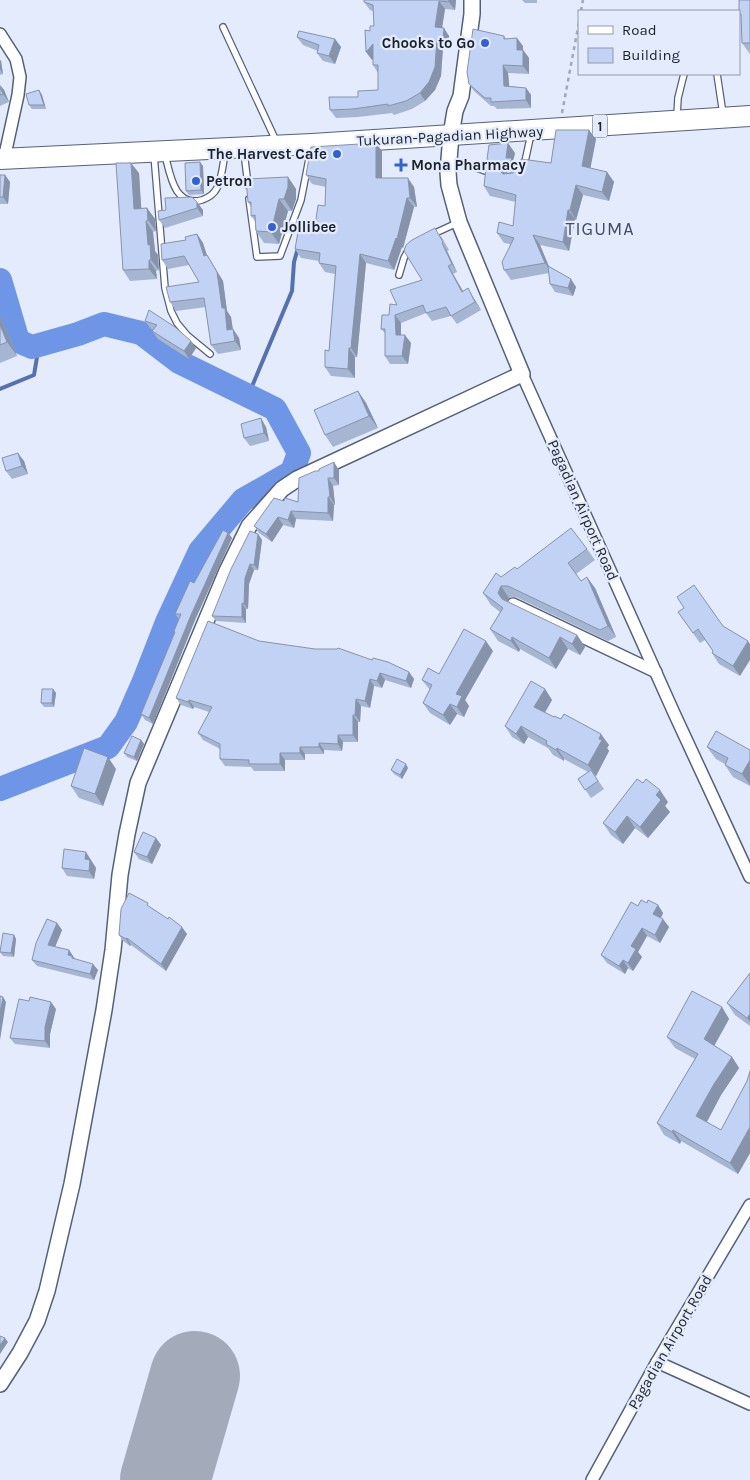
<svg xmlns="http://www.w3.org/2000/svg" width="750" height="1480" font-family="Karla,sans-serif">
  <rect width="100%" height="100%" fill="#e3ebfc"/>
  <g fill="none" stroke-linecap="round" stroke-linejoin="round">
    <g stroke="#5672ae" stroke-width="4">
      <path d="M301,237l3,-13"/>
      <path d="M0,389l34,-14 5,-30"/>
      <path d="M248,396l44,-105 2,-29 4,-14"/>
    </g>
    <path stroke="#6f95e6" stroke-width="24" d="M0,280l18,61 14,6 46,-13 26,-10 37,9 38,29 96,47 24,44 -7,19 -49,28 -43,51 -33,71 -23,59 -18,41 -18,25 -108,42"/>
    <path stroke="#a3aab9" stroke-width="90" d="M165,1480l30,-104"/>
    <defs>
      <g id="lane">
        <path d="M223,27l54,116"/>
        <path d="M717,74l6,40"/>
        <path d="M677,116l1,-18 6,-24"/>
        <path d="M244,152l4,33"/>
        <path d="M154,155l11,133 6,23 6,12 10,12 23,19"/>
        <path d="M165,155c5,18 9,53 37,45 6,-2 12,-6 15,-12 5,-10 6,-24 8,-35"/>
        <path d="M450,159l41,14"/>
        <path d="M524,166l7,-32"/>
        <path d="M249,199l8,58 23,-1 21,-56 9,-46"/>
        <path d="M431,235l26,-12"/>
        <path d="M399,275l5,-17 5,-9"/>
      </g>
      <g id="street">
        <path d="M0,34l16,25 4,18 -2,18 -14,64"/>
        <path d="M522,374l152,339 76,164"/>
        <path d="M513,604l143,68"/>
        <path d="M657,1362l93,42"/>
        <path d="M592,1480l65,-118 93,-157"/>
      </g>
      <path id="secondary" d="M0,1384l20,-31 17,-32 10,-30 25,-107 32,-174 9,-60 7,-75 7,-41 11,-51 89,-212 22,-45 33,-37 15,-10 225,-105 -63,-152 -10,-37 -1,-13 3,-37 4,-24 6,-15 11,-82v-14"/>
      <path id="highway" d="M0,159l312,-15 438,-28"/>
    </defs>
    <use href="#lane" stroke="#556178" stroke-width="8"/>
    <use href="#street" stroke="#556178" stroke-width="14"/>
    <use href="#secondary" stroke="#556178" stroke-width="18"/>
    <use href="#highway" stroke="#556178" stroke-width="22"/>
    <g stroke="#a1a8b7" stroke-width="2.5" stroke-dasharray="4 4" stroke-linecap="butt">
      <path d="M581,11l2,-11"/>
      <path d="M562,113l17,-91"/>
    </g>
    <use href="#lane" stroke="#fff" stroke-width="5.5"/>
    <use href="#street" stroke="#fff" stroke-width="11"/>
    <use href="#secondary" stroke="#fff" stroke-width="15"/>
    <use href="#highway" stroke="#fff" stroke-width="20"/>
  </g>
  <g fill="#a6b5d2">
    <path d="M364,0h92l-1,10 -10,-1 -3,18 7,9v11h-6l-2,29 -6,14 -10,11 -13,8 -18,6 -2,-2 -34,4 -22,1 -6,-8 28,-13 20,-7v-17l-5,-8v-6l-1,1 -2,-29 4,-5 -1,-15 -3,-1 -6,-8z"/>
    <path d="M522,0h15v3h-12z"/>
    <path d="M750,0v54l-8,-11 -1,-27 -2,-2z"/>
    <path d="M504,36l2,3 17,7v4l6,8v16l-21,-1 1,13 17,2 5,7v13l-34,1 -3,-3h-3l-17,-15 -5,-7z"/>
    <path d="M297,37l38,2 6,8 -6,17 -12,-3 -6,-8 1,-2 -15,-6z"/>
    <path d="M0,60l1,1 2,13 -3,1z"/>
    <path d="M0,85l4,5 5,12 -9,4z"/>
    <path d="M39,90l3,5 4,14h-14l-3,-4z"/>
    <path d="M589,130l7,9 -6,29 17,4 7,10 -5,19 -26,-6 -7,25 -1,-1 -6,32 -29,-6 9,21 27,21 -3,9 -18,-4 -5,-8 -1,-11 -38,7 -7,-10 6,-26 -6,-1 -7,-10 16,-7 3,-24 -26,-6 -6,-10 7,-22 -4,-5 28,-6 -2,8 5,7 33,-5z"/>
    <path d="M382,151v27l32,9 3,20h-3l-11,41 -1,-1 -8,23 -28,-7 -9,94h-2v21l-24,-2 -6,-9 4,-16 6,-77 -10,-2 -6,-9v-2l-18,-3 -6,-9 19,-15 11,-28 1,-19 -14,-3 -6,-9z"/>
    <path d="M200,162l3,4 1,28 -15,1 -3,-4z"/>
    <path d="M139,173l2,36 6,-1 8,11 1,12 -3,1 2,19 3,4 1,15 -3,1 1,8 -27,2 -7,-11z"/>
    <path d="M0,175h5l5,7 -2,22h-8z"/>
    <path d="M288,177l8,12v10l-4,12h-4l-9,33 -15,-1 -8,-12 -1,-10 -4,-5v-9l-3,-5z"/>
    <path d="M165,198l38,12v6l-38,12 -6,-8 7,-10z"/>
    <path d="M197,234l6,9 4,13 16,25 4,30 4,6 2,12 6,9 2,12 -23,4 -7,-9 -5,-38 -30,4 -6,-9 29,-20 -10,-17 -21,4 -6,-9 24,-20z"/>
    <path d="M441,236l8,14 -2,1 10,21 -4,2 10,17 5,-3 5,9 8,13 -24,14 -6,-8 -19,5 -6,-8 -25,10v12l10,8 -3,21h-18l-5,-8v-23l-4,-4 8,-14 8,-10 25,-25z"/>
    <path d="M0,316l17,40 -17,7z"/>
    <path d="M145,321l30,6 21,21 -7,11 -31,-20 -6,-8 2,-1 -3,-1z"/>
    <path d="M358,391l8,12 12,25 -45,19 -8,-12z"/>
    <path d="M266,427l3,14 -19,5 -6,-8z"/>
    <path d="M24,461l4,13 -16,5 -6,-8z"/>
    <path d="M339,470v15l-6,1 2,19h-1l-1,16 -37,-2 -2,9 -11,-3 -11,17 -13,-9 -5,-7 30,-25 14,1 21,-31z"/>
    <path d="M228,533l4,5 -37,82 -42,104 -8,-4 -4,-6 34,-81 -1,-2 5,-12 -4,-5 19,-31z"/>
    <path d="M258,534l4,6 -4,30h-4l-5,14 -1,25h-2v14l-30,-2 -4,-5z"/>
    <path d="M587,549l8,11 -19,14 5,7 14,7 21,49 -8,4 -92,-44 -7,1 -2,4 70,33 8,12 -5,8 -12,-6 -12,20 -36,-20 -1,3 -21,-11 -8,-12 10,-17 -9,-7 -8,-12 18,-16z"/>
    <path d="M694,585l46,91 -21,-12 -7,-11 1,-2 -8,-11 -5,3 -22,-31 6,-4z"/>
    <path d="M259,641l113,19 37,12 5,7 -3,9 -26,-8 -3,8 -8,-2 -4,22 -9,-2 -1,16h-2v20h-15l-1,9 -18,-1v4h-19v6h-20v11h-31l-3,-4 -26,-1 -5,-7v-10l-17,-9 -5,-7 11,-21 -15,-5 -1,2 -12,-4 -5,-7z"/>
    <path d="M493,651l-28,49 4,6 -5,11 -7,-3 -7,11 -20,-12 -7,-10 7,-13 -8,-10 17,-6z"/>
    <path d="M53,689l3,4 -2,14h-10l-3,-4z"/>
    <path d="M545,689l7,11 -7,13 64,32 -2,3 2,3 -13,25h-1l9,13 -13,9 -13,-19 10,-7 -24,-13v2l-11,-6 -5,-7 -20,-11 -4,7 -12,-7 -7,-11z"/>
    <path d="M141,740l3,4 -7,17 -10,-4 -3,-4z"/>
    <path d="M707,747l43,3v36l-17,-9 -8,-12v-1l-9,-5z"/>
    <path d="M408,768l-6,11 -8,-5 -3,-4z"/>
    <path d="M116,769l-13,37 -24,-8 -8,-12z"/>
    <path d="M668,802l-3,4 5,6 -22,26 -13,-10 -12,16 -12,-9 -8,-12z"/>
    <path d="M156,838l5,7 -9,19 -13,-5 -5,-7z"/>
    <path d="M92,860l-1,1 5,7 -2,11 -27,-3 -5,-8z"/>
    <path d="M647,903l11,2 5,8 -2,5 8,9 -9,16 -13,-7 -9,16 4,5 -9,14 -5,-3 -3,6 -18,-11 -6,-8 37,-49z"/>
    <path d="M152,908l35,26 -21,37 -35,-26 -1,1 -7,-5 -4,-6z"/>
    <path d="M57,923l5,7 -7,17 14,3 5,8 24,12 -4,10 -57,-14 -5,-6z"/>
    <path d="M14,935l2,4 -2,18 -11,-1 -3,-4z"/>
    <path d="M750,973v53l-15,-11 -8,-12z"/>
    <path d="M722,1007l7,12 -15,26 18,12 7,11 -18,27 -14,27 14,8 26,-49 3,-10v82l-12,21 -57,-33 -1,3 -16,-9 -7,-12 38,-64 -20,-11 -8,-11z"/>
    <path d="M56,1009l-6,25v14l-35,-4 -5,-6z"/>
  </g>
  <g fill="#8793ab">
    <path d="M449,0h7l-1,10 -6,-8z"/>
    <path d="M439,1l6,8 -4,26 -6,-8z"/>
    <path d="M444,28l5,8v11l-6,-8z"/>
    <path d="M517,38l6,8v12l-6,-8z"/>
    <path d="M335,39l6,8 -6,17 -6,-8z"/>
    <path d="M437,39l6,8 -2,29 -6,14 -10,11 -5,-8z"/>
    <path d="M373,44l6,9 -7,7 -6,-8z"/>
    <path d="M523,50l6,8v16l-6,-8z"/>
    <path d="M0,60l1,1 2,13 -3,-5z"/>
    <path d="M503,65l5,8 2,21 -6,-8z"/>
    <path d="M0,85l4,5 5,12 -6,-8z"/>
    <path d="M526,88l5,7v13l-5,-8z"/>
    <path d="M39,90l3,5 4,14 -2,-4z"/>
    <path d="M589,130l7,9 -7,37 -7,-10z"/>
    <path d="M376,143l6,8v36l-6,-9z"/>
    <path d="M508,143l7,10 -2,8 5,7 -1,6 -11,-16z"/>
    <path d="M200,162l3,4 1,28 -3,-4z"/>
    <path d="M131,163l8,10 3,47 -8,-11z"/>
    <path d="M502,166l7,9 -3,5 -6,-9z"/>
    <path d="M607,172l7,10 -5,19 -7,-9z"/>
    <path d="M5,175l5,7 -2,22 -5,-7z"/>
    <path d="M288,177l8,12v10l-4,12 -8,-12z"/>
    <path d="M408,178l6,9 3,20 -7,-9z"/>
    <path d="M576,185l7,10 -7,25 -6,-10z"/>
    <path d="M407,198l7,9 -11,41 -1,-1 -8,23 -6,-9z"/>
    <path d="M279,199l9,12 -9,33 -8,-12z"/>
    <path d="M197,202l6,8v6l-6,-8z"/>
    <path d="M147,208l8,11 1,12 -8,-11z"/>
    <path d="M568,210l7,9 -6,32 -6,-9z"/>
    <path d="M146,221l7,11 2,19 3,4 1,15 -8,-10 -3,-15z"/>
    <path d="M197,234l6,9 7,22 -6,-9z"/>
    <path d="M533,235l7,10 11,27 -6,-9z"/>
    <path d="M442,243l5,8 10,21 -5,-8z"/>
    <path d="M360,254l6,9 -9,94 -6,-9z"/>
    <path d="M207,255l16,26 4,30 4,6 3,22 -7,-9z"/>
    <path d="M149,260l7,11 1,8 -8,-10z"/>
    <path d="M448,266l5,8 15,26 -6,-8z"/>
    <path d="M571,279l5,8 -3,9 -5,-8z"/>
    <path d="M468,288l5,9 8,13 -6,-8z"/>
    <path d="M395,315l6,8v20l-5,-8z"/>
    <path d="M0,316l17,40 -10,-14 -7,-17z"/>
    <path d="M233,329l6,9 2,12 -6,-9z"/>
    <path d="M405,335l6,8 -3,21 -6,-8z"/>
    <path d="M191,341l5,7 -7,11 -5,-8z"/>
    <path d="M349,348l6,9v21l-7,-9z"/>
    <path d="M358,391l8,12 12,25 -9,-12z"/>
    <path d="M261,418l5,9 3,14 -5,-8z"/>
    <path d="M18,453l6,8 4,13 -6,-8z"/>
    <path d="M334,462l5,8v15l-5,-7z"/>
    <path d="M328,478l5,8 2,19 -5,-8z"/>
    <path d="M328,497l6,8 -1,16 -5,-8z"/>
    <path d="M291,511l5,8 -2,9 -6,-8z"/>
    <path d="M278,517l5,8 -11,17 -6,-8z"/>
    <path d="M228,533l4,5 -37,82 -42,104 -4,-6 42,-103z"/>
    <path d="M258,534l4,6 -4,30 -4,-5z"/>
    <path d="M250,564l4,6 -5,14 -1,25 -4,-5 1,-26z"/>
    <path d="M587,577l8,11 21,49 -8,-11z"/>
    <path d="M501,586l8,12 -3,6 -8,-11z"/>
    <path d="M242,603l4,6v14l-4,-6z"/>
    <path d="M577,635l8,12 -5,8 -8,-11z"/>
    <path d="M512,637l8,12 -1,3 -8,-11z"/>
    <path d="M560,637l8,12 -12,20 -7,-11z"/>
    <path d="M486,641l7,10 -28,49 4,6 -5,11 -7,-10 -1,-13z"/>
    <path d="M748,641l2,3v16l-10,16 -7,-10z"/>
    <path d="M409,672l5,7 -3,9 -5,-7z"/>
    <path d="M380,673l5,7 -3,8 -5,-7z"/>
    <path d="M370,679l4,7 -4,22 -5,-7z"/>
    <path d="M53,689l3,4 -2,14 -2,-4z"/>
    <path d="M545,689l7,11 -10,17 -8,-10z"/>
    <path d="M356,699l5,7 -1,16 -5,-7z"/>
    <path d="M189,700l5,7 -1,2 -5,-7z"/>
    <path d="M450,704l7,10 -7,11 -7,-10z"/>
    <path d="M353,715l5,7v20l-5,-7z"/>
    <path d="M521,726l7,11 -4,7 -8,-10z"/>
    <path d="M601,734l8,11 -2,3 2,3 -13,25 -8,-11z"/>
    <path d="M338,735l5,7 -1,9 -4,-7z"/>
    <path d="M141,740l3,4 -7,17 -3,-4z"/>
    <path d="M319,743l5,7v4l-5,-7z"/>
    <path d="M300,747l5,7v6l-5,-7z"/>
    <path d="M557,748l7,11v2l-8,-11z"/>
    <path d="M280,753l5,7v11l-5,-7z"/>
    <path d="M108,757l8,12 -13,37 -8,-12z"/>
    <path d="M750,760v25l-8,-11z"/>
    <path d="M406,764l2,4 -6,11 -2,-4z"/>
    <path d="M660,790l8,12 -3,4 5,6 -22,26 -8,-11 16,-32z"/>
    <path d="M627,816l8,12 -12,16 -8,-12z"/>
    <path d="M156,838l5,7 -9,19 -5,-7z"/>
    <path d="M86,852l10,16 -2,11 -5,-8 -4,-12z"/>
    <path d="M658,905l5,8 -4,9 -6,-8z"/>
    <path d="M663,919l6,8 -9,16 -5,-8z"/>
    <path d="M57,923l5,7 -9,22 -5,-7z"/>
    <path d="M182,927l5,7 -21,37 -5,-7z"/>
    <path d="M642,928l5,8 -9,16 4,5 -9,14 -5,-8 3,-17z"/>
    <path d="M14,935l2,4 -2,18 -3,-4z"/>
    <path d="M127,938l4,7 -1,1 -4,-7z"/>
    <path d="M69,950l8,12 -9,-7z"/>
    <path d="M623,960l5,8 -3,6 -6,-8z"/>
    <path d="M93,964l5,6 -4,10 -4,-6z"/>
    <path d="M3,997l3,5 -6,38v-27z"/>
    <path d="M51,1002l5,7 -6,25v14l-5,-7v-14z"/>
    <path d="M722,1007l7,12 -17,31 -8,-11z"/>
    <path d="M750,1014v8l-3,-4z"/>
    <path d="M732,1057l7,11 -18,27 -17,32 -8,-11 18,-32z"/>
    <path d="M750,1127v26l-12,21 -8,-11z"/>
    <path d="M673,1130l8,11 -1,3 -8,-12z"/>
    <path d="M5,1338l3,4 -8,12v-9z"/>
  </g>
  <g fill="#c1d2f4" stroke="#8793ab">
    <path d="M364,0h85v2l-10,-1 -4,26 9,1 -1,11h-6l-2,28 -6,15 -9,11 -14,8 -18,5v-2l-35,5 -23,1 -1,-13h29v-6l20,-1v-25h-5v-21l-7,8 -1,-22 5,1v-5h4l-1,-21 -9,-3z"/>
    <path d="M739,0h11v43h-8l-1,-29h-2z"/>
    <path d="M473,29l31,7v3l13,-1v12h6v16l-20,-1 1,21 22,2v12l-35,2v-4h-6l-16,-14 -2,-12z"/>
    <path d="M299,31l36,8 -6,17 -12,-3 2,-8 -22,-8z"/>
    <path d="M0,87l3,7 -3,1z"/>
    <path d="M39,90l5,15h-15l-3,-11z"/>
    <path d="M556,130h33l-7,36 25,6 -5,20 -26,-7 -6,25h-2l-5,32 -30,-7 12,28 -41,7 -2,-8 12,-24 -17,-5 2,-11 14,4 3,-31 -32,-9 2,-18 5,-3 -1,-4 -3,-2 2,-14 19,-2 -2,15h6l-2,6 -8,2 -2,5 3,3 10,-1 5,-4 3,-10 30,4z"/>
    <path d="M376,143v35h32l2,20h-3l-10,41 -1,-1 -8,23 -28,-7 -9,94h-2l-1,21 -23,-2v-17l4,1 7,-85 -17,-3 1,-10 -25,-4 3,-17 16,2 4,-29 7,1 1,-27 -20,-4 5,-28z"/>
    <path d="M200,162l1,28 -15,1 -1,-28z"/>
    <path d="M116,163h15l3,46 13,-1 1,12 -2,1 2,24 2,-1 1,16h-2v9l-26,1z"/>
    <path d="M0,175h5l-2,22h-3z"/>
    <path d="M288,177v10l-4,12h-5l-8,33 -15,-1 -1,-16 -4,1v-14h-3l-2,-23z"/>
    <path d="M192,197l5,5v6l-38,12 -1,-9 8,-1 -1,-12z"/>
    <path d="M435,228l8,14 -1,1 10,21 -4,2 14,26 6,-4 7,14 -24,14 -5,-9 -20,6 -3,-8 -28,10 1,20h9l-3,21h-17v-27h-4l1,-14h7l1,-11 7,1 -7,-15 32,-10 -18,-29 2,-6 6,-5z"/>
    <path d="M197,234l7,22 3,-1 10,17 5,36h3l2,22 6,-1 2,12 -24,4 -7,-47 -34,4 -4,-15 33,-5 -15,-26 -22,4 -1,-16 25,-4 -1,-3z"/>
    <path d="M548,266l23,13 -3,9 -18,-4z"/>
    <path d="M149,310l26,17 16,14 -7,10 -32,-20 5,-6 -12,-4z"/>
    <path d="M0,325l7,17 -7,3z"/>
    <path d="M358,391l11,25 -44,19 -11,-25z"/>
    <path d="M261,418l3,15 -20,5 -3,-14z"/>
    <path d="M18,453l4,13 -16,5 -4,-13z"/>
    <path d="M334,462v16h-6l2,19h-2v16l-37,-2 -3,9 -10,-3 -12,17 -12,-8 20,-28 10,3 1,-3 13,4 1,-24 16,-7h4v-2z"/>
    <path d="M571,528l16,21 -19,14 13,18 6,-4 21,49 -8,4 -92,-44h-7l-3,7 4,6 75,36 -5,9 -12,-7 -11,21 -37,-21 -1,4 -21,-12 13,-21 -20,-15 13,-20 5,4 14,-10 2,2z"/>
    <path d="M223,530l5,3 -37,82 -42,103 -8,-4 34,-82 -1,-1 7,-17h-6l15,-33 4,2z"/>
    <path d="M250,531l8,3 -4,31 -4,-1 -5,14 -1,26 -2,-1v14l-30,-1 19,-47z"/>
    <path d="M694,585l29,41 25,15 -15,25 -21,-13 1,-2 -15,-22 -5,4 -15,-21 6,-4 -7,-11z"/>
    <path d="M208,621l51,20 56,8h22l1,-1 34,12 1,-2 15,4 21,10 -3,9 -26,-8 -3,8 -7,-2 -5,22 -9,-2 -1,16h-2v20h-15v9l-19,-1v4h-19v6h-20v11h-31v-4l-29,-1v-15l-22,-11 14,-26 -23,-7 -1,2 -12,-4z"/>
    <path d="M464,629l22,12 -30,53 6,2 -5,11 -7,-3 -7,11 -20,-12 9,-18 -10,-5 6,-12 11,6z"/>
    <path d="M531,681l14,8 -11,18 20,10v-1l7,3 3,-5 37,20 -2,5 3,1 -14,25 -31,-17 -1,2 -10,-6 1,-3 -26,-15 -5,8 -11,-8z"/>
    <path d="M42,689h11l-1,14h-11z"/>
    <path d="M716,731l34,19v10l-8,14 -17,-9 3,-7 -21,-11z"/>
    <path d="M132,736l9,4 -7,17 -10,-4z"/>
    <path d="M84,748l24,9 -13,37 -24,-8z"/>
    <path d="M397,759l9,5 -6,11 -9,-5z"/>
    <path d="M591,770l7,11 -13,9 -7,-11z"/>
    <path d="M637,779l6,4 3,-4 14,11 -4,5 5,5 -21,27 -13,-11 -12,16 -12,-9z"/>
    <path d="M143,832l13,6 -9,19 -13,-5z"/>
    <path d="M64,849l22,3 -1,7 5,1 -1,11 -27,-3z"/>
    <path d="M129,893l19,10 -1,2 21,14 1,-2 13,10 -21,37 -34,-26 -1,1 -7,-4 2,-26z"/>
    <path d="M641,900l6,3 1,-3 10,5 -5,9 10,5 -8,16 -13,-7 -11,18 5,3 -8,14 -5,-3 -4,6 -18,-11 30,-53 7,4z"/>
    <path d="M47,919l10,4 -9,22 21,5 -1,5 4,1v2l21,6 -3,10 -58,-14 4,-17z"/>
    <path d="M3,933l11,2 -3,18 -11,-1z"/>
    <path d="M750,973v41l-3,4 -20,-15z"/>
    <path d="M692,991l30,16 -18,32 28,18 -18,27 -18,32 25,14 26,-49 3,-10v56l-20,36 -57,-33 -1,2 -15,-9 41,-69 -31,-17z"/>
    <path d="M0,996l3,1 -3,16z"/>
    <path d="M30,997l21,5 -6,25v14l-35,-3 9,-39 10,2z"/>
    <path d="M0,1336l5,2 -5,7z"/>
  </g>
  <g fill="#3262d2" stroke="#e3ebfc" stroke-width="2">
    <circle cx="485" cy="43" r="5"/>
    <circle cx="337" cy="154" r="5"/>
    <path d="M398.5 157.5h5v5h5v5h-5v5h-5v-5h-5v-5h5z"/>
    <circle cx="196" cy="181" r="5"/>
    <circle cx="272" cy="227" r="5"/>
  </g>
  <g text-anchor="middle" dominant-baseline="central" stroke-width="4.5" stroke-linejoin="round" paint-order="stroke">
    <rect fill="#e3ebfc" stroke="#585e6a" stroke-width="1" x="592.5" y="114.5" width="15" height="23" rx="4"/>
    <g font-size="14" font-weight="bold" fill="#1c212b">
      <text x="600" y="126">1</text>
    </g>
    <g font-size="15" font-weight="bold" fill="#1c212b" stroke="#e3ebfc" text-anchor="start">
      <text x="475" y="43" text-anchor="end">Chooks to Go</text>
      <text x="327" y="154" text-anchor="end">The Harvest Cafe</text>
      <text x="411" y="165">Mona Pharmacy</text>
      <text x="206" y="181">Petron</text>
      <text x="282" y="227">Jollibee</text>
    </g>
    <g font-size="15" fill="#1c212b" stroke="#e3ebfc">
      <text transform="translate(450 136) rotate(-3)">Tukuran-Pagadian Highway</text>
      <text transform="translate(583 510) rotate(66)">Pagadian Airport Road</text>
      <text transform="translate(670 1342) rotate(-60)">Pagadian Airport Road</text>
    </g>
    <g font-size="18" letter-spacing="1" fill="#434e64" stroke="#e3ebfc">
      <text x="600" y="229">TIGUMA</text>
    </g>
  </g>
  <rect x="578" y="10" width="162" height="65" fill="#e3ebfc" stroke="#939aa8"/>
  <rect x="588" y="26" width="25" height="8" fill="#ffffff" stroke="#939aa8"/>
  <text x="622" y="35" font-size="15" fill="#1c212b">Road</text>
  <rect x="588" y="48" width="25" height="15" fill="#c1d2f4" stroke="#939aa8"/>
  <text x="622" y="60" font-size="15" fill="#1c212b">Building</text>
</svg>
